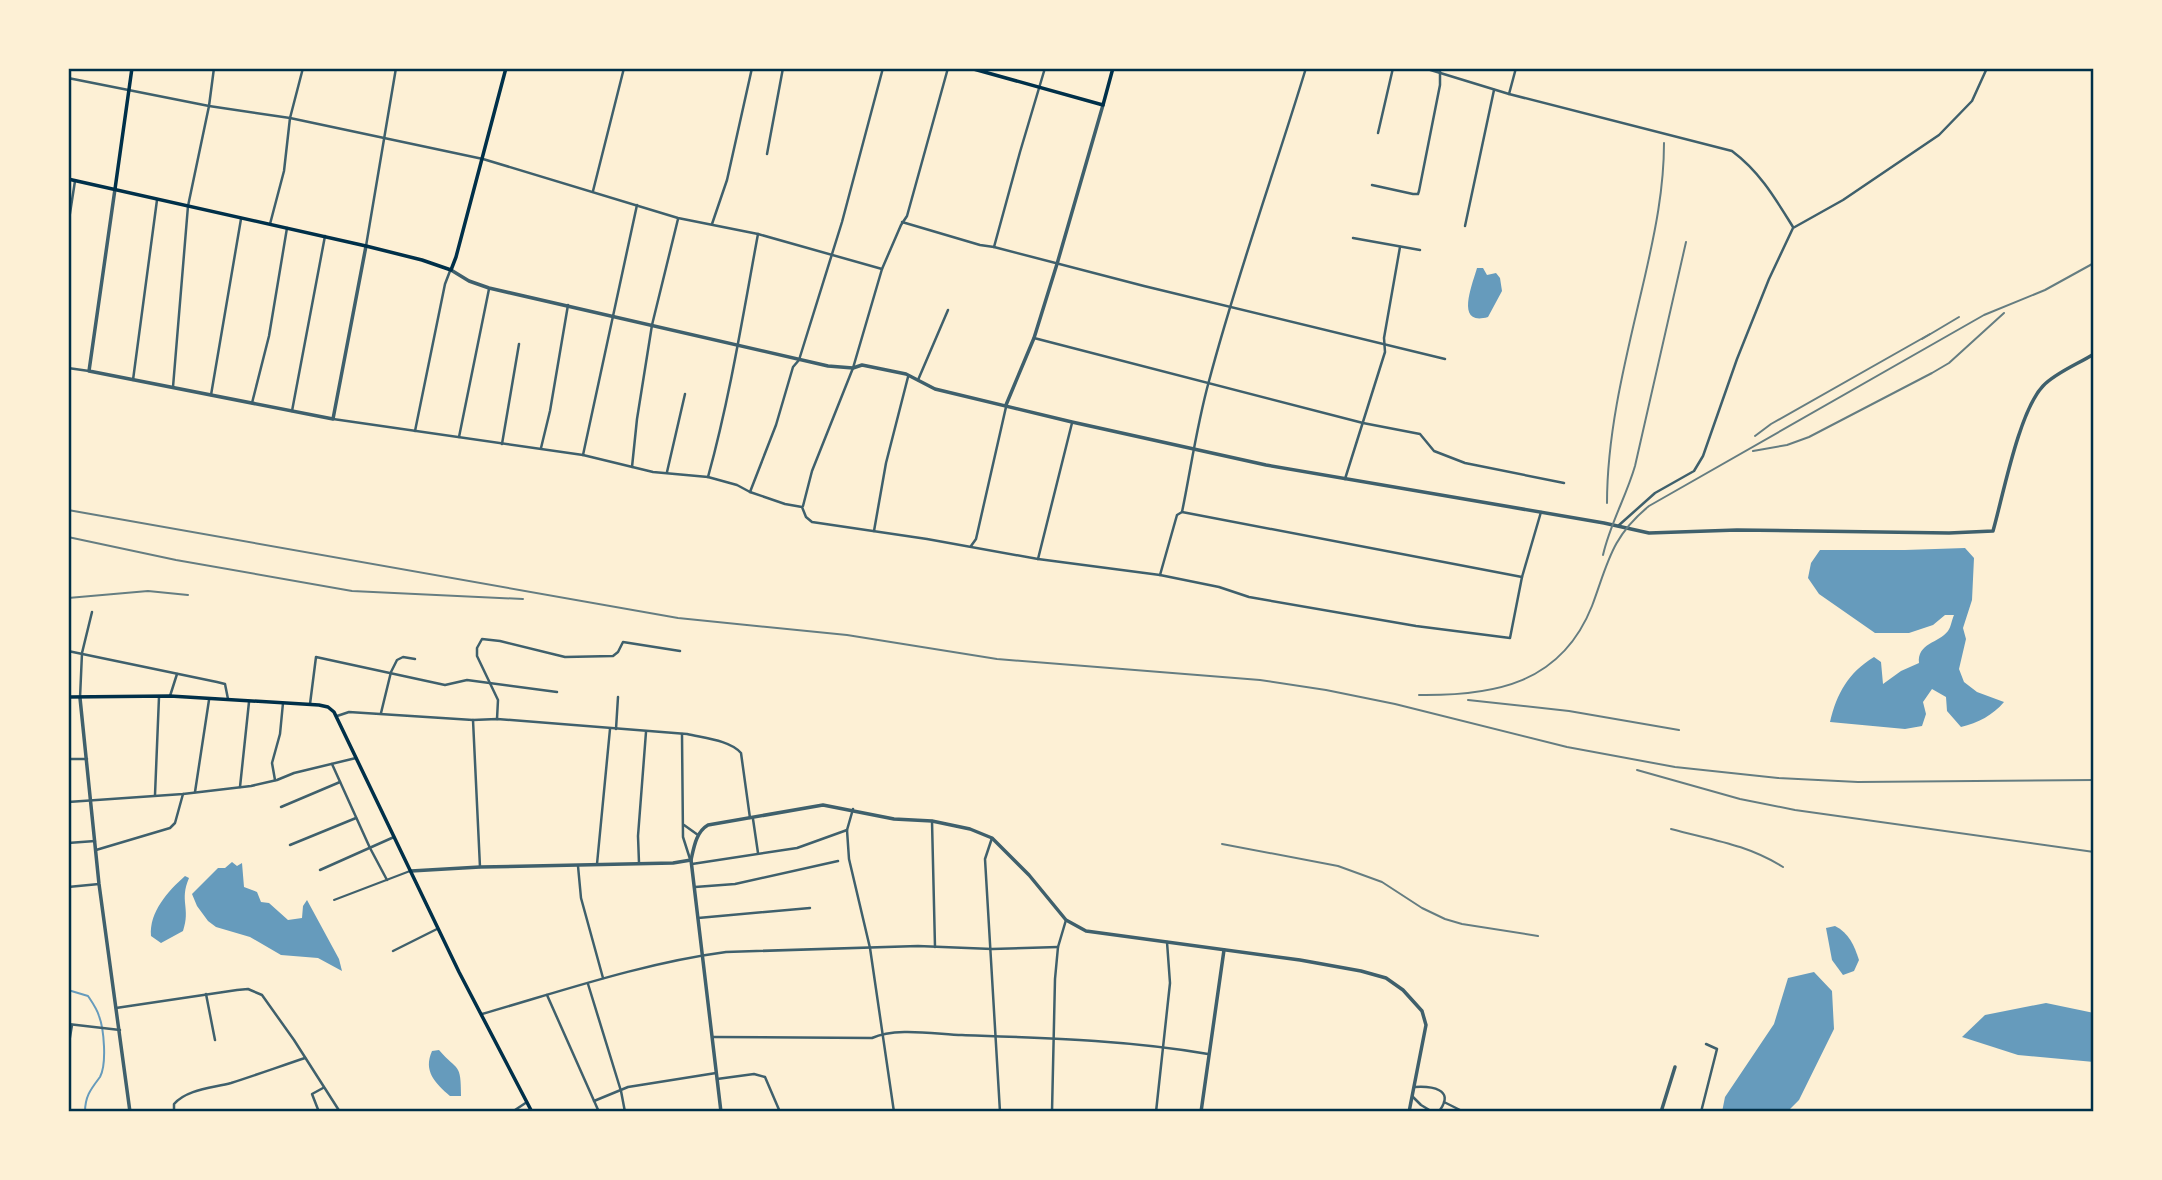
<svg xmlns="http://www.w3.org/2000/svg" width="2162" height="1180" font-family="'Exo 2',sans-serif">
  <rect width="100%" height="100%" fill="#fdf0d5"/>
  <g fill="#669bbc">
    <path d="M1477,268h6l4,7 9,-2 4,5 2,13 -14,26c-34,10 -15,-34 -11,-49z"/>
    <path d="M1965,548l9,10 -2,42 -9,28 3,11 -7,30 5,13 13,10 27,10c-11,13 -26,21 -43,25l-14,-16 -1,-14 -14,-8 -9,13 3,12 -4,12 -17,3 -75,-7c7,-29 18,-49 44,-65l7,5 2,22 18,-13 18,-8c-2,-20 20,-20 29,-32 3,-4 4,-12 6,-16h-9l-12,10 -24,8h-34l-56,-39 -11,-16 3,-15 9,-13h85z"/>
    <path d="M232,862l5,4 5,-3 2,24 13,5 4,10 8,1 19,17 14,-2 1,-12 4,-6 32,59 3,12 -24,-13 -37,-3 -31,-18 -34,-10 -8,-6 -11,-15 -5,-12 26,-26h7z"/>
    <path d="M185,876l4,2c-10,23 2,30 -6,53l-22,12 -10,-7c-2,-24 17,-45 34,-60z"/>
    <path d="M1835,926c14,7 19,19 24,34l-5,11 -11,4 -11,-15 -6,-32z"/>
    <path d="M1814,972l18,19 2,38 -35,71 -12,12h-65l3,-15 49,-73 14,-46z"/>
    <path d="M2046,1003l48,10v49l-76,-7 -56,-18 23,-22z"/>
    <path d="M439,1050c19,22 22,12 22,46h-11c-15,-13 -27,-25 -18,-45z"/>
  </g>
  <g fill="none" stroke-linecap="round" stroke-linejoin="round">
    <path stroke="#669bbc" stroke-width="2" d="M68,990l20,6c4,6 9,13 11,20 5,13 8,48 1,61 -9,12 -15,19 -15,35"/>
    <path stroke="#3f606c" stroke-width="2" d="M334,900l76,-29"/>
    <g stroke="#3f606c" stroke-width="2.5">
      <path d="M1424,68l85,26 223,57c28,21 43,47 61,76"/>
      <path d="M68,78l141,28 81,12 193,41 195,59 80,16 124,35"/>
      <path d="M1509,94l7,-26"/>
      <path d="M1378,133l15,-65"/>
      <path d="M767,154l16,-86"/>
      <path d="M1372,185l41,9h5l1,-3 21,-106v-17"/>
      <path d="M593,191l31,-123"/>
      <path d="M902,222l78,23 14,2 150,39 301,73"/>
      <path d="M270,224l14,-53 6,-53 13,-50"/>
      <path d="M712,224l15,-44 25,-112"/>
      <path d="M68,226l7,-45"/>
      <path d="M1465,226l29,-136"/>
      <path d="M1353,238l67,12"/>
      <path d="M366,246l30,-178"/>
      <path d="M994,247l26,-95 25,-84"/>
      <path d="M1034,338l329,85 57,11 14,17 31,12 99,20"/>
      <path d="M68,368l21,3"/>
      <path d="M133,380l24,-180"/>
      <path d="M918,380l30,-70"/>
      <path d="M173,387l15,-181 21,-100 5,-38"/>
      <path d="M211,395l30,-176"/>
      <path d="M252,403l17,-67 18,-108"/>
      <path d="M292,411l33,-175"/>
      <path d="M333,419l250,36 70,17 55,5 29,8 13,7 35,12 17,3 4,10 6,5 115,17 111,20 122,16 59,12 30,10 167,29 94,12 12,-61 19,-65"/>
      <path d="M415,431l30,-147 5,-13"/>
      <path d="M459,437l30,-148"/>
      <path d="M502,444l17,-100"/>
      <path d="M541,448l9,-37 18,-106"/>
      <path d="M583,455l54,-250"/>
      <path d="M632,467l5,-48 15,-94 26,-106"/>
      <path d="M667,472l18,-78"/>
      <path d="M708,477c22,-80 35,-162 50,-243"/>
      <path d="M1345,479l40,-127 -1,-14 16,-91"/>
      <path d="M750,492l26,-67 17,-58 6,-7 43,-138 41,-154"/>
      <path d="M803,506l9,-35 41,-103 29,-99 19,-44 6,-9 41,-148"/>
      <path d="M1182,512l340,65"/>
      <path d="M1618,526l37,-33 39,-22 9,-15 34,-97 32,-80 24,-51 50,-28 96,-65 33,-34 15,-33"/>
      <path d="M874,531l12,-68 22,-86"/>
      <path d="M971,546l5,-7 30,-132"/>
      <path d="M1038,559l34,-136"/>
      <path d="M1160,575l17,-60 5,-3c9,-44 15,-88 27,-131 28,-106 65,-208 97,-313"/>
      <path d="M68,651l149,31 8,2 3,15"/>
      <path d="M170,696l7,-22"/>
      <path d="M80,698l2,-45 10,-41"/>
      <path d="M310,704l6,-47 129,28 22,-5 90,12"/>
      <path d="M381,713l10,-41 6,-12 6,-3 12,2"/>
      <path d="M337,716l12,-4 124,8 24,-1 190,15c16,4 43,6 54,19l9,65"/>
      <path d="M497,719l1,-19 -21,-44v-8l5,-9 18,2 65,16 48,-1 5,-4 5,-10 57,9"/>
      <path d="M473,720l7,147"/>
      <path d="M616,729l2,-32"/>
      <path d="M682,734l1,103 7,22"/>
      <path d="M68,759h19"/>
      <path d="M332,764l38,84 17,32"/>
      <path d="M275,780l-3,-17 8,-29 3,-31"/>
      <path d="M240,787l9,-85"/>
      <path d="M195,792l14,-92"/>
      <path d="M155,795l4,-98"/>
      <path d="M68,802l115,-8 68,-8 26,-6 17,-7 62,-15"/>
      <path d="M281,807l59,-25"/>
      <path d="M853,809l-6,21 2,29 21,89 24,164"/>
      <path d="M753,819l5,34"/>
      <path d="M932,821l3,126"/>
      <path d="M684,825l14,10"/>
      <path d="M992,838l-7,21 15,253"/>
      <path d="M68,843l27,-2"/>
      <path d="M290,845l66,-27"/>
      <path d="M96,850l74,-22 5,-5 8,-29"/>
      <path d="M639,863l-1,-27 8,-104"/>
      <path d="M597,864l13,-135"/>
      <path d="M692,864l105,-16 50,-18"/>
      <path d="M578,866l3,32 22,80"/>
      <path d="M320,870l74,-33"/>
      <path d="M68,887l31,-3"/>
      <path d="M695,887l40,-3 103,-23"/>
      <path d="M698,918l112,-10"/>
      <path d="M393,951l44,-22"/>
      <path d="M588,984l33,107 4,21"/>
      <path d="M206,994l9,46"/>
      <path d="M547,995l52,117"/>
      <path d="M116,1008l121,-18 11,-1 14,6 32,45 46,72"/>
      <path d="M482,1014c80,-23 161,-51 244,-62l192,-6 74,3 66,-2"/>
      <path d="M68,1024l52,6"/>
      <path d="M713,1037l159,1c23,-11 63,-4 90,-3 82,3 165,5 246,19"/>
      <path d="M68,1049l4,-24"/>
      <path d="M717,1079l37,-5 11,3 15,35"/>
      <path d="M1413,1097l8,8 10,6 9,-1c15,-21 -9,-24 -25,-23"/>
      <path d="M594,1101l34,-14 88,-14"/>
      <path d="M1444,1102l20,10"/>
      <path d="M174,1112v-8c13,-15 39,-16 57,-21 25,-8 50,-17 74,-25"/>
      <path d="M319,1112l-7,-18 11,-6"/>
      <path d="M512,1112l15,-10"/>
      <path d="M1052,1112l3,-133 3,-32 8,-27"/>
      <path d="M1156,1112l14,-129 -3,-41"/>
      <path d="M1627,1112h8"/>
      <path d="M1701,1112l16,-63 -11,-5"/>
    </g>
    <g stroke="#3f606c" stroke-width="3.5">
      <path d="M115,189l-26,182 244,48 33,-173"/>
      <path d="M451,270l18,11 20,7 339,78 25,2 9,-3 44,9 29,15 137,33 194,43 338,58 45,10 88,-3 212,3 44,-2c10,-35 26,-120 50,-145 12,-13 35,-22 51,-32"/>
      <path d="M1006,405l28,-67 23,-74 46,-159"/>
      <path d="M80,698l19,186 31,228"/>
      <path d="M411,871l69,-4 193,-4 18,-3"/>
      <path d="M721,1112l-30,-252c3,-13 5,-28 17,-35l115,-20 71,14 38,2 38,8 22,9 37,37 37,45 20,11 214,29 61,11 25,7 17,12 19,21 4,14 -17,87"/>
      <path d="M1201,1112l23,-162"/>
      <path d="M1661,1112l14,-45"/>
    </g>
    <g stroke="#003049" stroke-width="3.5">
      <path d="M970,68l133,37 10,-37"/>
      <path d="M68,179l298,67 56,14 29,10 5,-13 50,-189"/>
      <path d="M115,189l17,-121"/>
      <path d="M68,697l102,-1 149,9 9,2 6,5 125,260 73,140"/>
    </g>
    <g stroke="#657d81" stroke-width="2">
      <path d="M1922,339l37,-22"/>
      <path d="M1755,436l16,-12 159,-90"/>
      <path d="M1753,451l34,-6 22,-8 123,-64 17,-10 55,-50"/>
      <path d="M1607,503c0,-76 21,-153 38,-227 10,-44 19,-87 19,-133"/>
      <path d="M68,510l610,108 169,17 150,24 263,21 66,10 69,14 172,43 108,20 103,11 80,4 236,-2"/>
      <path d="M68,537l108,23 176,31 171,8"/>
      <path d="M1603,555c7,-31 23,-58 32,-89l51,-224"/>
      <path d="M68,598l80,-7 40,4"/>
      <path d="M1419,695c75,1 142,-11 173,-89 16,-43 19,-69 57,-100l335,-191 61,-25 49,-27"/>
      <path d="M1468,700l101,11 110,19"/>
      <path d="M1637,770l103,29 55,11 299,42"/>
      <path d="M1671,829c41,11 75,15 112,38"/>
      <path d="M1222,844l116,22 44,16 40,26 23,11 17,5 76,12"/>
    </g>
  </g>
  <rect width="2162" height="1180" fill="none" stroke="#fdf0d5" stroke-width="140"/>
  <rect x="70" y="70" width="2022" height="1040" fill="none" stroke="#003049" stroke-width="2.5"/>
</svg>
